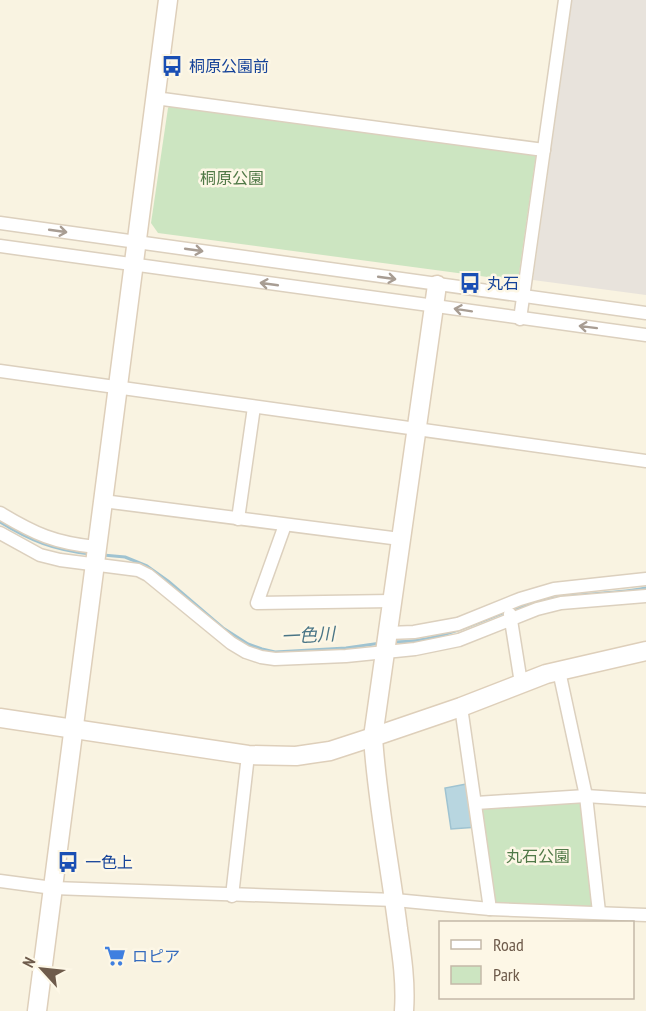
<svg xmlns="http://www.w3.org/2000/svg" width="646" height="1011" font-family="'PT Sans Narrow','Noto Sans JP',sans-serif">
  <rect width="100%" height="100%" fill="#f9f3e1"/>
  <path fill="#e8e3dc" d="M572,0h74v295l-113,-15z"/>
  <g fill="#cce5c1">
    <path d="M171,104l365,51 -18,126 -360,-48 -7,-10 17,-115z"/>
    <path d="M586,796l13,116 -109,-3 -14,-106z"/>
  </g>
  <path fill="#b8d6e0" stroke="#9fc3d1" stroke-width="1.5" d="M472,783l6,44 -27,2 -6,-41z"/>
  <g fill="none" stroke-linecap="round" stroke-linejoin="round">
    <g stroke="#9fc3d1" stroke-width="3">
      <path d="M0,522c31,19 54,28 90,32"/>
      <path d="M103,555l22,2 22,9 21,15 55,47 25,16 14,5 13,3 71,-4 35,-5"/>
      <path d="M394,642c56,0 94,-28 146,-41 35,-9 71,-6 106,-13"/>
    </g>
    <defs>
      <g id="street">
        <path d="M155,98l389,52"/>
        <path d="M0,223l646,90"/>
        <path d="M0,246l646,89"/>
        <path d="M520,319l45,-319"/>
        <path d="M0,371l646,90"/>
        <path d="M103,501l297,38"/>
        <path d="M0,513c35,21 55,30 96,34"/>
        <path d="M238,519l16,-112"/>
        <path d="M285,525l-28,78 135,-2"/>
        <path d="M0,533l40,22 20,5 78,10 10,5 83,68 15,9 15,5 14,2 71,-3 69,-7 44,-9 78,-31 24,-6 85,-7"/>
        <path d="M510,614l11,69"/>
        <path d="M388,633l26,-1 44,-8 62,-25 34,-10 92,-10"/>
        <path d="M559,671l27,125 13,116"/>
        <path d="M461,707l29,202"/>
        <path d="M476,803l110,-7 60,4"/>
        <path d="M0,881l53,7 342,12 95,9 156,6"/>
        <path d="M232,896l16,-141"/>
      </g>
      <g id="secondary">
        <path d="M0,718l248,37 48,1 34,-5 43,-14 88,-30 85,-33 100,-23"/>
        <path d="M37,1011l131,-1011"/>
        <path d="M404,1011c2,-28 -2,-55 -6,-82 -8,-64 -21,-128 -25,-192l64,-452"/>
      </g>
    </defs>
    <use href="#street" stroke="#dcd0be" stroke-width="15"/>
    <use href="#secondary" stroke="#decfba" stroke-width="21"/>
    <use href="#street" stroke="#fff" stroke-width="12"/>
    <use href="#secondary" stroke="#fff" stroke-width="18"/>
  </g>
  <defs><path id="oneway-shaft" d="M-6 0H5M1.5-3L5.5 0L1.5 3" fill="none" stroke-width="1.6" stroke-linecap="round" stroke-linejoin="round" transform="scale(1.5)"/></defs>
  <g stroke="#a89d93">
    <use href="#oneway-shaft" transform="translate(58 231) rotate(8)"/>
    <use href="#oneway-shaft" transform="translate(194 250) rotate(8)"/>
    <use href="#oneway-shaft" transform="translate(387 278) rotate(8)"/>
    <use href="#oneway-shaft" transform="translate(269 284) rotate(-172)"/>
    <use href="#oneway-shaft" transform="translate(463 310) rotate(-171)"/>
    <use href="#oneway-shaft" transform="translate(588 327) rotate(-173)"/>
  </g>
  <defs>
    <symbol id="bus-bare" viewBox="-9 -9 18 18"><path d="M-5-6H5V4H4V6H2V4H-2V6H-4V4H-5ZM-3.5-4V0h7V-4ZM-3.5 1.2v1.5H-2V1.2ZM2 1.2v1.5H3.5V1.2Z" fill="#1a4fb4" stroke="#fdf7e6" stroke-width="2.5" paint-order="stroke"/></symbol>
    <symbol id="supermarket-bare" viewBox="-9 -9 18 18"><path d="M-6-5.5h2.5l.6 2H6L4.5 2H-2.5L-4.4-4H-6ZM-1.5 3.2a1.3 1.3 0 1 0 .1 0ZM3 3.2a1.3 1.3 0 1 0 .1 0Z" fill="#3f7fe0" stroke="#fdf7e6" stroke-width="2.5" paint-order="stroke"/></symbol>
  </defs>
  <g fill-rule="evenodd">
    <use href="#bus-bare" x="157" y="51" width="30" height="30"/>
    <use href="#bus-bare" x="455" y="268" width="30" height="30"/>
    <use href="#bus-bare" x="53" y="847" width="30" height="30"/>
    <use href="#supermarket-bare" x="100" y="941" width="30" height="30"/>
  </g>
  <g text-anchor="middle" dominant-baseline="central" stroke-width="5" stroke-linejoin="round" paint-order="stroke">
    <g font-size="16" fill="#164399" stroke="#fdf7e6" text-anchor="start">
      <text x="189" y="66">桐原公園前</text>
      <text x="487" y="283">丸石</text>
      <text x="85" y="862">一色上</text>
    </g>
    <g font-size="16" fill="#507947" stroke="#fdf7e6">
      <text x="232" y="178">桐原公園</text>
      <text x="538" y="856">丸石公園</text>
    </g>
    <g font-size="16" fill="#366cbe" stroke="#fdf7e6" text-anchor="start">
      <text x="132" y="956">ロピア</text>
    </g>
    <g font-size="18" font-style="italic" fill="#4a7586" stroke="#fdf7e6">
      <text transform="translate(308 635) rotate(-3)">一色川</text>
    </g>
  </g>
  <rect x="439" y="921" width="195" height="78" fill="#fdf7e6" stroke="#c4b9a8" stroke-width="1.5"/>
  <rect x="451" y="940" width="30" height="9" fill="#ffffff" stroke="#c4b9a8" stroke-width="1.5"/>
  <text x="493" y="951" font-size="18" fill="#6e5b4b">Road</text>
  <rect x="451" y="966" width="30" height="18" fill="#cce5c1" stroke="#c4b9a8" stroke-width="1.5"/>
  <text x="493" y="981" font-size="18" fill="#6e5b4b">Park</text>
  <g transform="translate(42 969) rotate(297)" stroke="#fdf7e6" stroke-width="4.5" paint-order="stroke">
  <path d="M0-4.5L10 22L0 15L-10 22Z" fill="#6e5b4b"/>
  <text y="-9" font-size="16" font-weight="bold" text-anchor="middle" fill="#6e5b4b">N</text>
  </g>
</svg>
